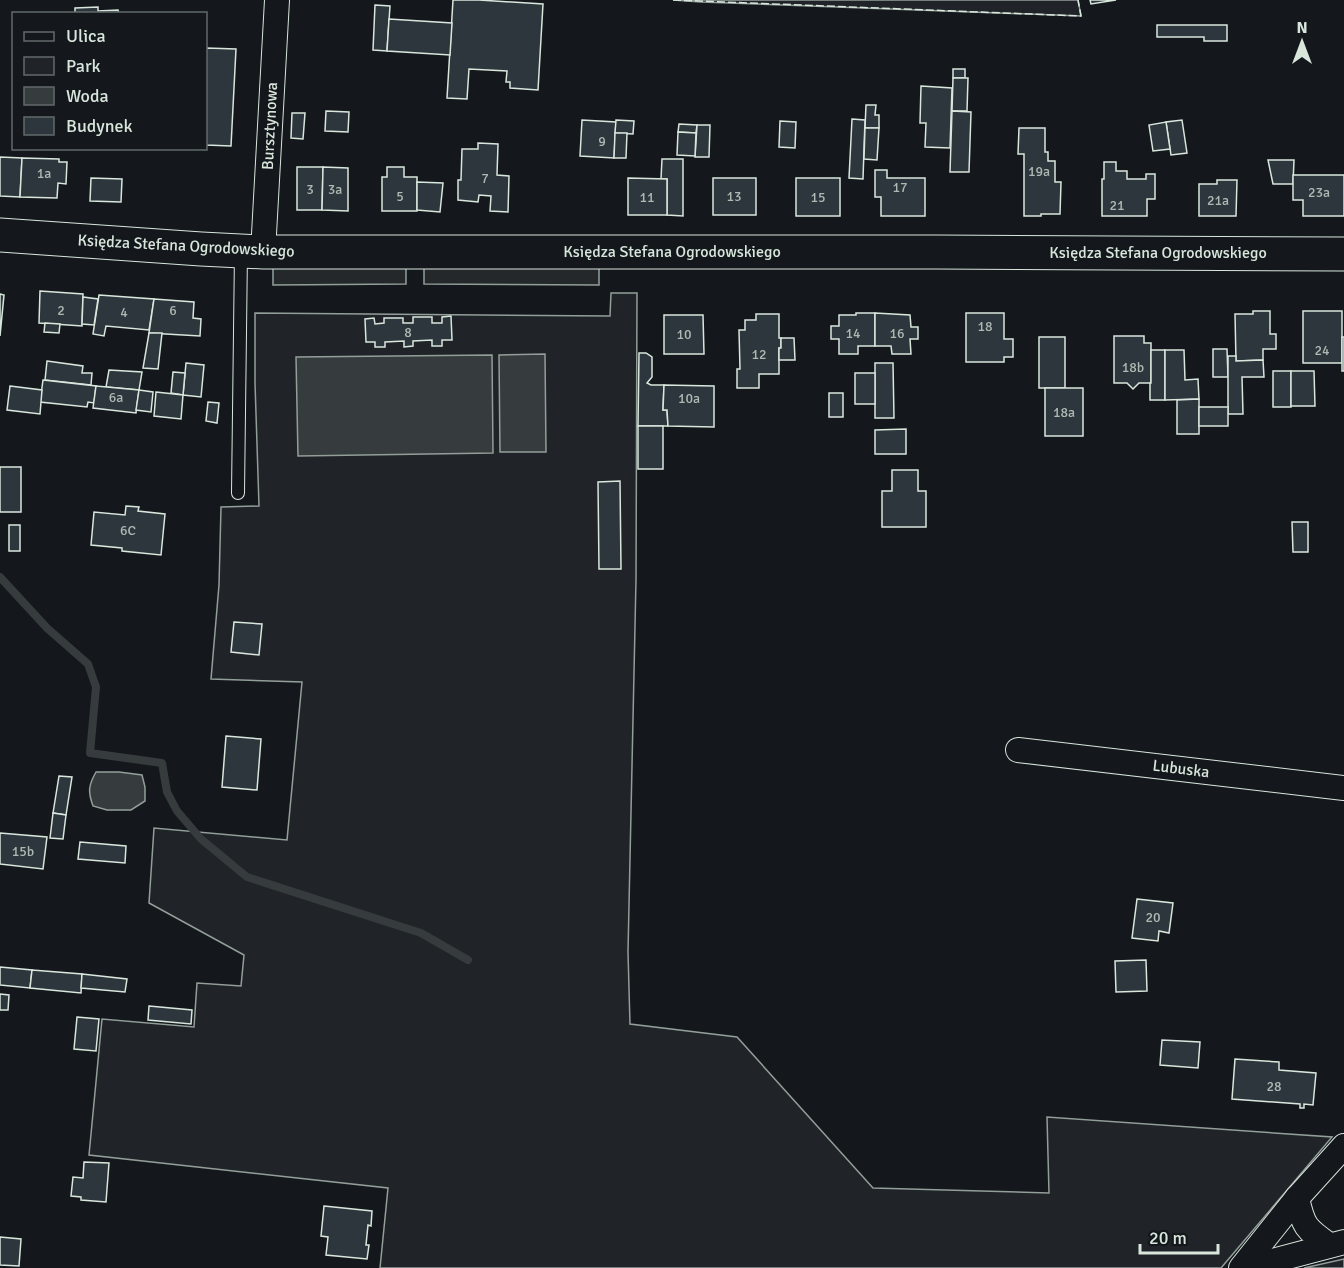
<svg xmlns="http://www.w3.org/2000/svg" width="1344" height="1268" font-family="Signika,sans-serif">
  <rect width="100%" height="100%" fill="#14181c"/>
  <g fill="#202428" stroke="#939e99" stroke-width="1.5">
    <path d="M673,0h405l3,16 -380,-14z"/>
    <path d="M611,293h26l-1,287 -8,372 2,72 107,13 136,151 176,5 -2,-76 285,20 -111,131h-841l8,-80 -299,-33 13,-136 92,8 3,-44 44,3 3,-31 -95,-52 5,-75 133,12 15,-158 -91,-3 8,-94 2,-78 38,-1 -4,-123v-70l355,3z"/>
    <path d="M1344,1259v9h-40z"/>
  </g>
  <g fill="#24282b" stroke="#939e99" stroke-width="1.5">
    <path d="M406,267v17l-133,1v-17z"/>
    <path d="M424,267l175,1v17l-175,-1z"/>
  </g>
  <g fill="#363b3e" stroke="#939e99" stroke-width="1.5">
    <path d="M545,354l1,98h-46l-1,-97z"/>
    <path d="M492,355l1,98 -195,3 -2,-99z"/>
    <path d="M96,772h23l23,3 3,12v14l-14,9h-24l-14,-4c-5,-14 -5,-20 3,-34z"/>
  </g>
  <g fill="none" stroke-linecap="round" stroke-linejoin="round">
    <path stroke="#363b3e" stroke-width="8" d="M0,577l47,51 41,36 8,23 -6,66 72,10 5,29 10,19 24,28 46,38 174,56 47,27"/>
  </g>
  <g fill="#2c363c" stroke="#d8e6dc" stroke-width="1.5">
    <path d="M453,0h26l64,4 -5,86 -28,-2v-6h-4l1,-11 -38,-2 -2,30 -20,-1z"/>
    <path d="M1090,0h26l-25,4z"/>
    <path d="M375,5l15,1 -3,45 -14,-1z"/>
    <path d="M98,7v4l20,-1 1,4h-44v-6z"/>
    <path d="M389,19l63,4 -2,32 -63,-4z"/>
    <path d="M1157,25h70v16h-23v-4h-47z"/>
    <path d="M206,48l30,1 -5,97 -25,-1z"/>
    <rect x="953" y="69" width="12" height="9"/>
    <path d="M953,78h15l-1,33h-15z"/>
    <path d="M921,86l31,2 -2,60 -25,-1 1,-24h-6z"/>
    <path d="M866,105h10l-1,10h4v13h-14z"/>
    <path d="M326,111l23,1 -1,20 -23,-1z"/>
    <path d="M952,111l19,1 -2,60h-19z"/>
    <path d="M292,113h13l-2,26 -12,-1z"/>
    <path d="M852,119l13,1 -2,59 -14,-1z"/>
    <path d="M582,120l34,2 -2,36 -34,-2z"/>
    <path d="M616,120l18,1 -1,13 -18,-1z"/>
    <path d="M1182,120l5,33 -16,2 -5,-33z"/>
    <path d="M780,121l16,1 -1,26 -16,-1z"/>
    <path d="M1166,122l4,27 -17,2 -4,-26z"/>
    <path d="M679,124l18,1 -1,8 -18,-1z"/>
    <path d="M697,125h13l-1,32h-14z"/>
    <path d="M865,128h14l-2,32 -13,-1z"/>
    <path d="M1019,128h26v24h3v9h7v21h6l-1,32h-19v2h-17v-62h-6z"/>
    <path d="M678,132l18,1 -1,23 -18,-1z"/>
    <path d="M615,133h12l-1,25h-12z"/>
    <path d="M478,143l20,1 -1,31 12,1 -1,36 -18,-1 1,-15 -12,-1 -1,7 -20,-2v-20h3l1,-31h16z"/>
    <path d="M0,157l22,1 -2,39 -20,-1z"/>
    <path d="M22,158l37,1v3h8l-1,22 -8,-1 -1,15 -37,-1z"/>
    <path d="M662,159h21v57l-16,-1v-36h-6z"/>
    <path d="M1268,160h26l-1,24h-20z"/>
    <path d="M1104,162h12v9h11v8h19v-5h9v25h-8v17h-45v-37h2z"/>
    <path d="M297,167h26l-1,43h-25z"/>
    <path d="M323,167l25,1v43l-26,-1z"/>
    <path d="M387,167h17v10h13v34h-35v-34h5z"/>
    <path d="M875,170h12v8h38v38h-44v-19h-6z"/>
    <path d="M1293,175h51v41h-41v-16h-10z"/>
    <path d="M91,178l31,1 -1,23 -31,-1z"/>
    <path d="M628,178l39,1v36h-39z"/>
    <rect x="713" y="178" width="43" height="37"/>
    <rect x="796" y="178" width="44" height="38"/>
    <path d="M1217,180h20l-1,36h-37v-32h18z"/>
    <path d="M417,182l26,1 -3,29 -23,-2z"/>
    <path d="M40,291l43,3 -1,32 -43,-3z"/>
    <path d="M0,294l4,1 -4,41z"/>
    <path d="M99,295l55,4 -5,31 -43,-4 -2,10 -11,-2z"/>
    <path d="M83,297l15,2 -4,26 -12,-1z"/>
    <path d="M154,299l40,3 -1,16 8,1 -1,17 -51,-3z"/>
    <path d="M1253,311h17v23h6v15h-13v11l-27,1 -1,-47h18z"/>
    <rect x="1303" y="311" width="39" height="52"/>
    <path d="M856,313h19v33h-17v8h-19v-15h-8v-13h8v-11h17z"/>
    <path d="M875,313l35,2 1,12h7v12h-8l1,15h-19l-1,-8h-16z"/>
    <path d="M966,313h38v26h9v18h-9v5h-38z"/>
    <path d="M756,314h23v24h2v10h-2v26h-20v14h-22v-19h3l-1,-39h6v-10h11z"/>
    <path d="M664,315h39l1,39h-40z"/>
    <path d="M451,316l1,24h-10v6h-10v-6l-19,1v5l-9,1v-6l-19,1v5h-10v-5h-9l-1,-23 9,-1 1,6 9,-1v-5h19v5h10v-6h19v6h10v-6z"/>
    <path d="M45,323l15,1 -1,9 -15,-1z"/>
    <path d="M149,333h13l-4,36 -15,-1z"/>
    <path d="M1114,336h30v7h7v40h-12l-6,6 -6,-6h-13z"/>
    <rect x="1039" y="337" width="26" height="51"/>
    <rect x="1342" y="337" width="2" height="34"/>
    <path d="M781,338h13l1,22h-16v-12h2z"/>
    <path d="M1213,349h14l1,28h-15z"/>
    <path d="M1151,350h14v50h-15v-17h1z"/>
    <path d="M1165,350h19l1,30 13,-1 1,20 -34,1z"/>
    <path d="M639,353h7l6,4v20l-5,6 4,2h13l-1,25h4l1,16h-30z"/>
    <path d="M1228,356h8v5l27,-1 1,17h-22l1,37h-15z"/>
    <path d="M47,361l36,5 -1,7h10l-1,12 -46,-5z"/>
    <path d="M186,363l18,2 -3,32 -18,-2z"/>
    <path d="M875,363h18l1,55h-19z"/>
    <path d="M109,370l33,2 -3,18 -33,-3z"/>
    <rect x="1273" y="371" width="18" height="36"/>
    <path d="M1291,371h23l1,35h-24z"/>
    <path d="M173,372l12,1 -2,22 -12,-2z"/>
    <rect x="855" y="373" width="20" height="31"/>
    <path d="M43,380l53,6 -2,17 -6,-1 -1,5 -47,-5z"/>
    <path d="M664,385l50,1v41l-46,-1 -1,-16h-4z"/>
    <path d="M10,386l32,4 -2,24 -33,-4z"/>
    <path d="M96,386l43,4 -3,23 -43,-5z"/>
    <rect x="1045" y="388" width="38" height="48"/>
    <path d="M139,390l14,2 -2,20 -15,-2z"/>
    <path d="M156,392l27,3 -2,24 -27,-3z"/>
    <rect x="829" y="393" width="14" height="24"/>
    <path d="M1199,399v35h-22v-34z"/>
    <path d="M208,402l11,1 -2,20 -11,-2z"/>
    <rect x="1199" y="407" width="29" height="19"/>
    <rect x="638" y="426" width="25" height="43"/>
    <path d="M906,429v25h-31v-24z"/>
    <rect x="0" y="467" width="21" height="45"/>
    <path d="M892,470h26v21h8v36h-44v-36h10z"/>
    <path d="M620,481l1,88h-22l-1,-87z"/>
    <path d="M126,506l13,1 -1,4 27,3 -4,41 -39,-4v-3l-31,-3 3,-33 31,3z"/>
    <path d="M1292,522h16v30h-15z"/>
    <rect x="9" y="525" width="11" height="26"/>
    <path d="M234,622l28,2 -3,31 -28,-3z"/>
    <path d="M226,736l35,3 -4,51 -35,-3z"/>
    <path d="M59,776l13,1 -6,38 -13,-2z"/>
    <path d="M53,813l13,2 -3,24 -13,-1z"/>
    <path d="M0,833l47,4 -4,32 -43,-5z"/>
    <path d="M80,842l46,4 -1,17 -47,-4z"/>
    <path d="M1137,899l36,4 -4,30 -10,-2 -1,10 -26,-3z"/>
    <path d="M1146,960l1,31 -31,1 -1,-31z"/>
    <path d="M0,967l32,3 -2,18 -30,-3z"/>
    <path d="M32,970l50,4 -1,19 -51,-5z"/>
    <path d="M82,974l45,5 -2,13 -44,-4z"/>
    <path d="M0,994l9,1 -1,15h-8z"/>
    <path d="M149,1006l43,4 -1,14 -43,-4z"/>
    <path d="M77,1017l22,2 -3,32 -22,-2z"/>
    <path d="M1162,1040l38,2 -2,26 -38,-3z"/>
    <path d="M1235,1059l44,3v8l37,3 -3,32 -9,-1v4h-4v-4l-68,-5z"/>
    <path d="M84,1162l25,1 -3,39 -25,-2v-3l-10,-1 2,-19 10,1z"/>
    <path d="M324,1206l48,5 -1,15 -3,-1 -2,20h3l-2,14 -41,-4 2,-18 -7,-1z"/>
    <path d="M0,1237l21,2 -2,27 -19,-1z"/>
  </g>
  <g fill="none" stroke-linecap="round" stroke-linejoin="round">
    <defs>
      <path id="lane" d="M238,493l3,-242"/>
      <g id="street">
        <path d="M263,252l14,-252"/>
        <path d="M1018,750l326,38"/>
        <path d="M1297,1198c6,28 9,31 32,47"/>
        <path d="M1241,1268l56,-70 47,-52"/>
        <path d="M1246,1268l98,-26"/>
      </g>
      <path id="secondary" d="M0,235l201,14 62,3h674l407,2"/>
    </defs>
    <use href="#lane" stroke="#d8e6dc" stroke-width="14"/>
    <use href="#street" stroke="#d8e6dc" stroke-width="26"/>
    <use href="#secondary" stroke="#d8e6dc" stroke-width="35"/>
    <use href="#lane" stroke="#14181c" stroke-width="12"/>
    <use href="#street" stroke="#14181c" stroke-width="24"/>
    <use href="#secondary" stroke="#14181c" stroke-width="33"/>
    <path stroke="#d8e6dc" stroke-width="1.5" stroke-dasharray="8 3" stroke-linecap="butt" d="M673,0l408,16 -3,-16"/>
  </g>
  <g text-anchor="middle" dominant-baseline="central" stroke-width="4.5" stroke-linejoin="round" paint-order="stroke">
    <g font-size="14" fill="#adbab4">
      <text x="602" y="141">9</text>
      <text x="1039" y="171">19a</text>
      <text x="44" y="173">1a</text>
      <text x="485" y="178">7</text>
      <text x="900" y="187">17</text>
      <text x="310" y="189">3</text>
      <text x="335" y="189">3a</text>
      <text x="1319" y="192">23a</text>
      <text x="400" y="196">5</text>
      <text x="734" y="196">13</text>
      <text x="647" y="197">11</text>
      <text x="818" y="197">15</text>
      <text x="1218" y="200">21a</text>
      <text x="1117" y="205">21</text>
      <text x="61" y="310">2</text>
      <text x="173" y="310">6</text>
      <text x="124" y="312">4</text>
      <text x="985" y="326">18</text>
      <text x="408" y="332">8</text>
      <text x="853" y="333">14</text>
      <text x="897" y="333">16</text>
      <text x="684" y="334">10</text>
      <text x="1322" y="350">24</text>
      <text x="759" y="354">12</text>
      <text x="1133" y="367">18b</text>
      <text x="116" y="397">6a</text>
      <text x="689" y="398">10a</text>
      <text x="1064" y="412">18a</text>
      <text x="128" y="530">6C</text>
      <text x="23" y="851">15b</text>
      <text x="1153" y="917">20</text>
      <text x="1274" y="1086">28</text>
    </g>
    <g font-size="16" fill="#d8e6dc" stroke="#14181c">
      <text transform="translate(270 126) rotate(-87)">Bursztynowa</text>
      <text transform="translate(186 246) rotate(3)">Księdza Stefana Ogrodowskiego</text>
      <text x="672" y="252">Księdza Stefana Ogrodowskiego</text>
      <text x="1158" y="253">Księdza Stefana Ogrodowskiego</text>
      <text transform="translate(1181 769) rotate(7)">Lubuska</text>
    </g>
  </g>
  <rect x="12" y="12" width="195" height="138" fill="#14181c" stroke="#626a69" stroke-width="1.5"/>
  <rect x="24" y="32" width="30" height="9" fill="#14181c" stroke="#626a69" stroke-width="1.5"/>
  <text x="66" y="42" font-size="18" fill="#d8e6dc">Ulica</text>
  <rect x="24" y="57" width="30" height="18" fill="#202428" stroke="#626a69" stroke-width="1.5"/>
  <text x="66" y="72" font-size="18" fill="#d8e6dc">Park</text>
  <rect x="24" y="87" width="30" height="18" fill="#363b3e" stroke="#626a69" stroke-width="1.5"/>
  <text x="66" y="102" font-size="18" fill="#d8e6dc">Woda</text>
  <rect x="24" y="117" width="30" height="18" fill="#2c363c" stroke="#626a69" stroke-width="1.5"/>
  <text x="66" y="132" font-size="18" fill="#d8e6dc">Budynek</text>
  <g transform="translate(1302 42)" stroke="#14181c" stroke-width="4.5" paint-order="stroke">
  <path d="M0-4.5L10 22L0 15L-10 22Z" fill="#d8e6dc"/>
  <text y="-9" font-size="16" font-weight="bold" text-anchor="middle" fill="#d8e6dc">N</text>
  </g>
  <path d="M1140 1244v9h78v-9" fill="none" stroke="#d8e6dc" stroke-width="3"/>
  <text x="1149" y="1244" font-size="18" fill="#d8e6dc" stroke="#14181c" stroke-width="4.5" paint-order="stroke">20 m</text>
</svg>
